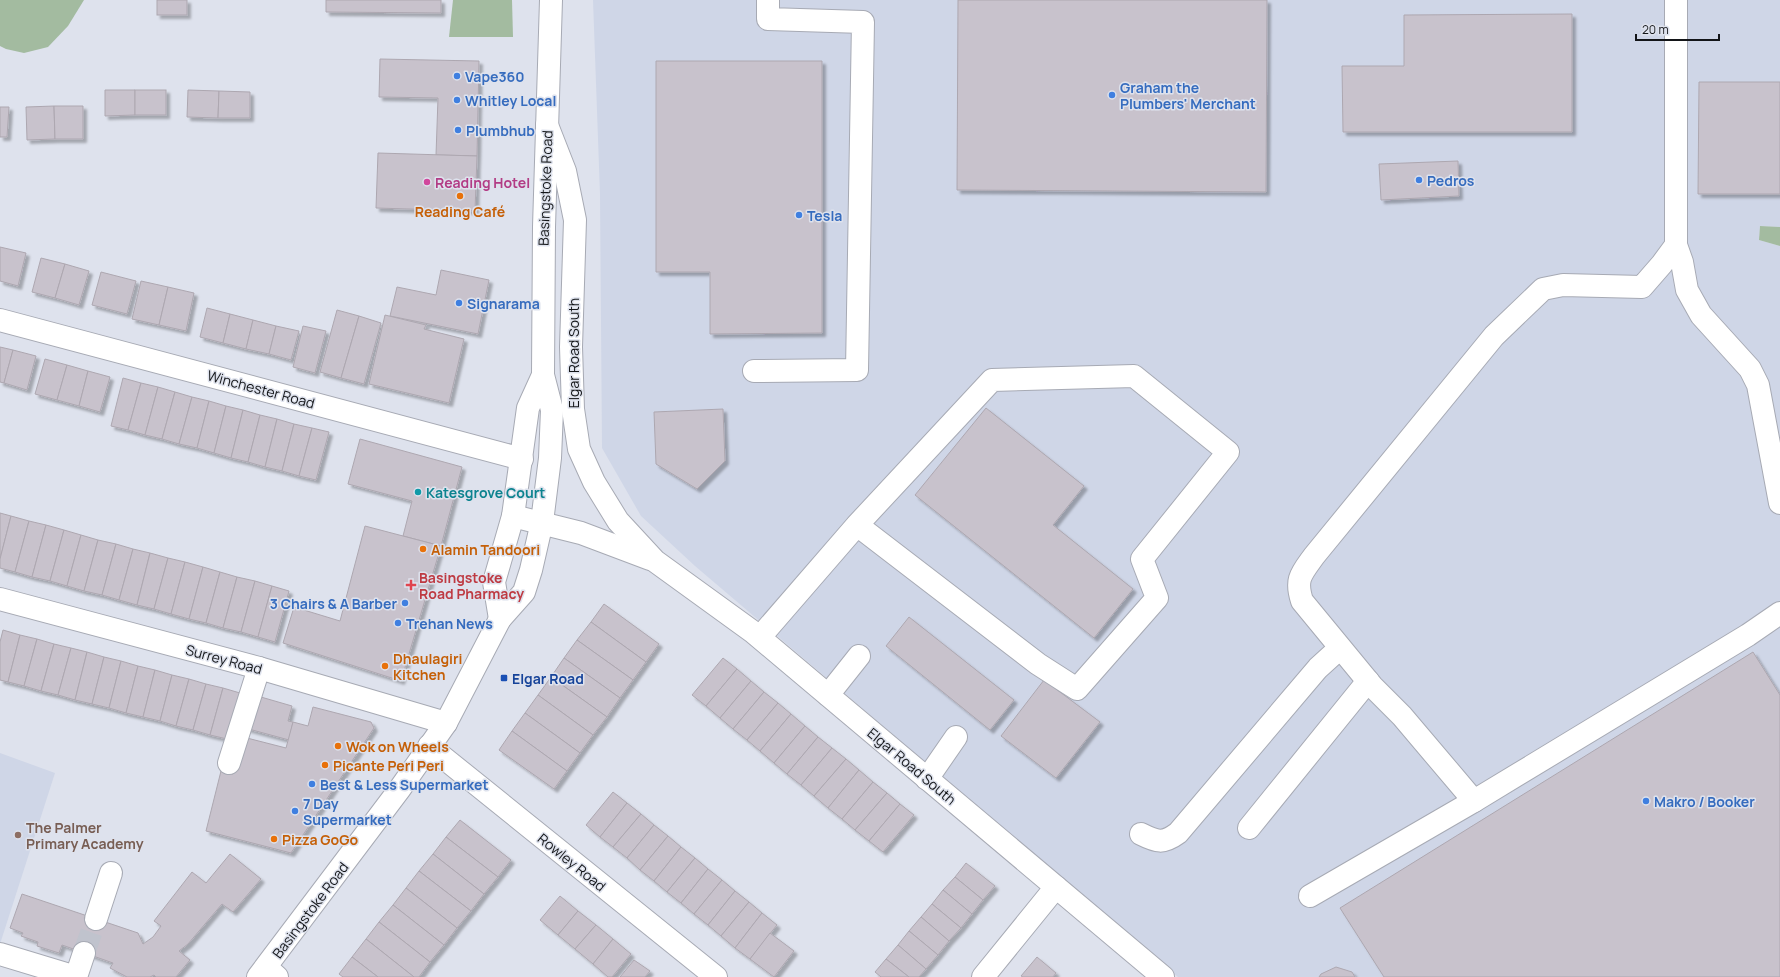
<svg xmlns="http://www.w3.org/2000/svg" width="1780" height="977" font-family="Manrope,sans-serif">
  <defs>
    <filter id="shadow"><feDropShadow dx="3.5" dy="3.5" stdDeviation="1" flood-color="#0004"/></filter>
  </defs>
  <rect width="100%" height="100%" fill="#dee2ed"/>
  <g fill="#cfd6e7">
    <path d="M593,0h1187v227l-20,-1 -1,14 21,6v731h-602l-483,-411 -54,-50 -39,-68 -2,-254z"/>
    <path d="M0,753l55,20 -55,171z"/>
  </g>
  <g fill="#a3bba0">
    <path d="M0,0h84l-16,26 -20,21 -24,6 -18,-4 -6,-3z"/>
    <path d="M453,0h59l1,37h-64z"/>
    <path d="M1760,226l20,1v19l-21,-6z"/>
  </g>
  <g fill="#c8c2cc" stroke="#ada7b0" filter="url(#shadow)">
    <rect x="157" y="0" width="30" height="15"/>
    <path d="M326,0h115v13l-115,-1z"/>
    <path d="M958,0h309l-1,192 -309,-2z"/>
    <path d="M1572,14v118h-229l-1,-66h62v-51z"/>
    <path d="M380,59l99,2 -2,95 -41,-1 2,-57 -59,-1z"/>
    <path d="M656,61h166v272l-112,1v-62h-54z"/>
    <path d="M1699,82h81v112h-82z"/>
    <path d="M105,90h30v25l-30,1z"/>
    <rect x="135" y="90" width="31" height="25"/>
    <path d="M188,90l31,1 -1,27 -31,-1z"/>
    <path d="M219,91l31,1v26h-32z"/>
    <path d="M54,106l1,33 -28,1 -1,-33z"/>
    <path d="M54,106h29v33h-28z"/>
    <path d="M0,107h9l-2,30h-7z"/>
    <path d="M378,153l99,3 -2,55 -99,-3z"/>
    <path d="M1458,161l1,35 -78,4 -2,-36z"/>
    <path d="M0,247l26,6 -8,33 -18,-5z"/>
    <path d="M41,258l24,6 -10,34 -23,-6z"/>
    <path d="M65,264l24,7 -10,34 -24,-7z"/>
    <path d="M441,270l48,10 -11,54 -88,-18 7,-29 39,8z"/>
    <path d="M101,272l35,9 -9,33 -35,-9z"/>
    <path d="M141,281l27,6 -9,38 -27,-6z"/>
    <path d="M168,287l26,6 -8,38 -27,-6z"/>
    <path d="M207,308l23,6 -7,29 -23,-6z"/>
    <path d="M337,310l22,6 -18,62 -21,-6z"/>
    <path d="M230,314l23,6 -7,29 -23,-6z"/>
    <path d="M385,315l41,10 -2,4 40,10 -15,64 -80,-19z"/>
    <path d="M359,316l22,7 -17,61 -23,-6z"/>
    <path d="M253,320l23,6 -7,28 -23,-5z"/>
    <path d="M276,326l23,5 -8,29 -22,-6z"/>
    <path d="M303,326l23,5 -11,42 -22,-6z"/>
    <path d="M0,347l13,3 -9,33 -4,-1z"/>
    <path d="M13,350l23,6 -9,34 -23,-7z"/>
    <path d="M45,359l22,6 -10,35 -22,-6z"/>
    <path d="M67,365l21,6 -9,35 -22,-6z"/>
    <path d="M88,371l22,6 -10,35 -21,-6z"/>
    <path d="M123,378l18,5 -13,47 -17,-4z"/>
    <path d="M141,383l17,4 -13,48 -17,-5z"/>
    <path d="M158,387l17,5 -13,47 -17,-4z"/>
    <path d="M175,392l17,5 -13,47 -17,-5z"/>
    <path d="M192,397l17,4 -12,47 -18,-4z"/>
    <path d="M209,401l17,5 -12,47 -17,-5z"/>
    <path d="M226,406l17,4 -12,48 -17,-5z"/>
    <path d="M986,408l98,78 -31,39 80,64 -39,49 -179,-143z"/>
    <path d="M723,409l2,52 -28,28 -41,-25 -2,-52z"/>
    <path d="M243,410l17,5 -12,47 -17,-4z"/>
    <path d="M260,415l17,4 -12,48 -17,-5z"/>
    <path d="M277,419l17,5 -12,47 -17,-4z"/>
    <path d="M294,424l18,4 -13,48 -17,-5z"/>
    <path d="M312,428l17,4 -13,48 -17,-4z"/>
    <path d="M360,439l102,28 -21,79 -38,-10 9,-35 -64,-17z"/>
    <path d="M0,513l11,3 -11,43z"/>
    <path d="M11,516l18,5 -14,51 -15,-4v-9z"/>
    <path d="M29,521l17,4 -14,52 -17,-5z"/>
    <path d="M46,525l18,5 -14,51 -18,-4z"/>
    <path d="M365,526l76,20 -40,135 -118,-38 11,-36 46,14z"/>
    <path d="M64,530l17,5 -14,51 -17,-5z"/>
    <path d="M81,535l17,5 -14,51 -17,-5z"/>
    <path d="M98,540l18,4 -14,51 -18,-4z"/>
    <path d="M116,544l17,5 -14,51 -17,-5z"/>
    <path d="M133,549l17,4 -13,52 -18,-5z"/>
    <path d="M150,553l18,5 -14,51 -17,-4z"/>
    <path d="M168,558l17,4 -14,52 -17,-5z"/>
    <path d="M185,562l18,5 -14,52 -18,-5z"/>
    <path d="M203,567l17,5 -14,51 -17,-4z"/>
    <path d="M220,572l17,5 -14,51 -17,-5z"/>
    <path d="M237,577l18,4 -14,51 -18,-4z"/>
    <path d="M255,581l17,5 -14,51 -17,-5z"/>
    <path d="M272,586l17,5 -14,51 -17,-5z"/>
    <path d="M604,604l55,40 -13,18 -55,-40z"/>
    <path d="M909,617l105,83 -24,30 -104,-84z"/>
    <path d="M591,622l55,40 -13,18 -56,-40z"/>
    <path d="M3,630l17,5 -12,47 -8,-2v-38z"/>
    <path d="M20,635l17,4 -13,47 -16,-4z"/>
    <path d="M37,639l17,5 -13,47 -17,-5z"/>
    <path d="M577,640l56,40 -13,18 -56,-40z"/>
    <path d="M54,644l17,4 -13,47 -17,-4z"/>
    <path d="M71,648l16,4 -12,48 -17,-5z"/>
    <path d="M87,652l17,5 -12,47 -17,-4z"/>
    <path d="M1753,652l27,43v282h-396l-44,-69z"/>
    <path d="M104,657l17,4 -12,47 -17,-4z"/>
    <path d="M564,658l56,40 -13,19 -56,-40z"/>
    <path d="M723,658l14,11 -31,37 -14,-11z"/>
    <path d="M121,661l17,5 -12,47 -17,-5z"/>
    <path d="M138,666l17,4 -12,47 -17,-4z"/>
    <path d="M737,669l14,12 -31,37 -14,-12z"/>
    <path d="M155,670l17,5 -12,46 -17,-4z"/>
    <path d="M172,675l17,4 -13,47 -16,-5z"/>
    <path d="M551,677l56,40 -14,18 -55,-40z"/>
    <path d="M189,679l17,5 -13,46 -17,-4z"/>
    <path d="M1044,680l56,42 -44,56 -55,-42z"/>
    <path d="M751,681l13,11 -31,37 -13,-11z"/>
    <path d="M206,684l17,4 -13,47 -17,-5z"/>
    <path d="M223,688l17,5 -13,46 -17,-4z"/>
    <path d="M764,692l14,11 -31,37 -14,-11z"/>
    <path d="M254,695l38,11 -4,15 5,1 -4,18 -44,-12z"/>
    <path d="M538,695l55,40 -13,18 -55,-40z"/>
    <path d="M778,703l13,11 -31,37 -13,-11z"/>
    <path d="M313,707l58,15 3,6 -83,125 -85,-22 15,-60 12,3 10,-37 43,11 7,-26 15,4z"/>
    <path d="M525,713l55,40 -13,18 -55,-40z"/>
    <path d="M791,714l14,12 -31,37 -14,-12z"/>
    <path d="M805,726l13,11 -31,37 -13,-11z"/>
    <path d="M512,731l55,40 -13,18 -55,-39z"/>
    <path d="M818,737l14,11 -31,37 -14,-11z"/>
    <path d="M832,748l14,11 -32,37 -13,-11z"/>
    <path d="M846,759l13,11 -31,38 -14,-12z"/>
    <path d="M859,770l14,12 -31,37 -14,-11z"/>
    <path d="M873,782l14,11 -32,37 -13,-11z"/>
    <path d="M613,792l14,11 -27,34 -14,-12z"/>
    <path d="M887,793l13,11 -31,37 -14,-11z"/>
    <path d="M627,803l14,11 -28,33 -13,-10z"/>
    <path d="M900,804l14,11 -31,37 -14,-11z"/>
    <path d="M641,814l13,11 -27,33 -14,-11z"/>
    <path d="M460,820l51,40 -13,17 -52,-40z"/>
    <path d="M654,825l14,11 -28,34 -13,-12z"/>
    <path d="M668,836l13,11 -27,34 -14,-11z"/>
    <path d="M446,837l52,40 -14,17 -51,-40z"/>
    <path d="M681,847l14,11 -28,34 -13,-11z"/>
    <path d="M230,854l31,25 -28,33 -11,-8 -34,40 -9,7 11,9 -14,17h-20l-2,-2 -4,2h-23l-17,-9 3,-5 -51,-18 -3,8 -22,-7 1,-4 -17,-6 2,-3 -13,-5 12,-34 116,39 5,11 10,-7 8,-11 -7,-5 38,-49 14,11z"/>
    <path d="M433,854l51,40 -13,17 -52,-40z"/>
    <path d="M695,858l13,11 -27,34 -14,-11z"/>
    <path d="M966,863l29,23 -12,14 -28,-23z"/>
    <path d="M708,869l14,11 -28,34 -13,-11z"/>
    <path d="M419,871l52,40 -14,17 -51,-40z"/>
    <path d="M955,877l28,23 -11,14 -29,-24z"/>
    <path d="M722,880l13,11 -27,34 -14,-11z"/>
    <path d="M406,888l51,40 -13,17 -51,-40z"/>
    <path d="M943,890l29,24 -11,14 -29,-24z"/>
    <path d="M735,891l14,11 -28,34 -13,-11z"/>
    <path d="M560,896l18,15 -20,24 -18,-15z"/>
    <path d="M749,902l13,11 -27,35 -14,-12z"/>
    <path d="M932,904l29,24 -12,13 -28,-24z"/>
    <path d="M393,905l51,40 -14,17 -51,-40z"/>
    <path d="M578,911l18,14 -21,24 -17,-14z"/>
    <path d="M762,913l15,12 -27,34 -15,-11z"/>
    <path d="M921,917l28,24 -11,14 -29,-24z"/>
    <path d="M379,922l51,40 -11,15h-5l-48,-38z"/>
    <path d="M596,925l17,14 -20,25 -18,-15z"/>
    <path d="M909,931l29,24 -12,14 -28,-24z"/>
    <path d="M770,933l24,18 -20,26 -24,-18z"/>
    <path d="M366,939l48,38h-36l-26,-20z"/>
    <path d="M613,939l18,15 -19,23h-4l-15,-13z"/>
    <path d="M898,945l28,24 -7,8h-10l-23,-18z"/>
    <path d="M352,957l26,20h-35l-4,-3z"/>
    <path d="M1037,957l19,16 -3,4h-30l-2,-1z"/>
    <path d="M886,959l23,18h-28l-6,-5z"/>
    <path d="M634,960l16,11 -5,6h-25z"/>
    <path d="M1336,967l16,5 3,5h-36l2,-3z"/>
  </g>
  <g fill="none" stroke-linecap="round" stroke-linejoin="round">
    <path stroke="#c0c3cd" stroke-width="22" stroke-dasharray="22 11" stroke-linecap="butt" d="M84,953l12,-34"/>
    <defs>
      <g id="minor">
        <path d="M1676,0v245l6,17 5,28 14,25 49,54 8,16 22,118"/>
        <path d="M547,125l18,46 10,49 -4,127 2,62 6,40 15,33 24,39 37,40 98,71 410,345"/>
        <path d="M1676,245l-14,19 -20,23 -79,-2 -20,4 -49,47 -180,220c-13,18 -19,23 -12,45l70,85 30,30 72,85 274,-166 32,-22"/>
        <path d="M0,320l522,139"/>
        <path d="M754,371l103,-1 6,-348 -95,-3v-19"/>
        <path d="M513,516l68,17 69,26"/>
        <path d="M0,599l259,69 187,55"/>
        <path d="M760,637l97,-112 181,139 39,25 80,-91 -15,-39 86,-107 -94,-76 -142,4 -135,145"/>
        <path d="M828,695l31,-39"/>
        <path d="M429,746l287,231"/>
        <path d="M229,763l30,-95"/>
        <path d="M927,779l29,-42"/>
        <path d="M1249,828l119,-147"/>
        <path d="M1141,834c16,8 22,10 37,-1l140,-165 22,-20"/>
        <path d="M1310,896l164,-95"/>
        <path d="M96,919l15,-46"/>
        <path d="M0,954l76,23"/>
        <path d="M267,968l10,9"/>
        <path d="M76,977l8,-24"/>
        <path d="M983,977l73,-90"/>
      </g>
      <g id="major">
        <path d="M500,619l-6,-37 19,-66 15,-108 15,-33"/>
        <path d="M258,977l141,-187 47,-67 54,-104 24,-27 7,-22 11,-48 8,-64 2,-48 -9,-35 1,-148 7,-227"/>
      </g>
    </defs>
    <use href="#minor" stroke="#a7aab4" stroke-width="24"/>
    <use href="#major" stroke="#a7aab4" stroke-width="24"/>
    <use href="#minor" stroke="#fff" stroke-width="22"/>
    <use href="#major" stroke="#fff" stroke-width="22"/>
  </g>
  <g fill="#3f7fe0" stroke="#dee2ed" stroke-width="1.5">
    <circle cx="457" cy="76" r="4"/>
    <circle cx="1112" cy="95" r="4"/>
    <circle cx="457" cy="100" r="4"/>
    <circle cx="458" cy="130" r="4"/>
    <circle cx="1419" cy="180" r="4"/>
    <circle cx="799" cy="215" r="4"/>
    <circle cx="459" cy="303" r="4"/>
    <circle cx="405" cy="603" r="4"/>
    <circle cx="398" cy="623" r="4"/>
    <circle cx="312" cy="784" r="4"/>
    <circle cx="1646" cy="801" r="4"/>
    <circle cx="295" cy="811" r="4"/>
  </g>
  <circle fill="#d1479c" stroke="#dee2ed" stroke-width="1.5" cx="427" cy="182" r="4"/>
  <g fill="#e8710a" stroke="#dee2ed" stroke-width="1.5">
    <circle cx="460" cy="196" r="4"/>
    <circle cx="423" cy="549" r="4"/>
    <circle cx="385" cy="666" r="4"/>
    <circle cx="338" cy="746" r="4"/>
    <circle cx="325" cy="765" r="4"/>
    <circle cx="274" cy="839" r="4"/>
  </g>
  <circle fill="#0f9aa8" stroke="#dee2ed" stroke-width="1.5" cx="418" cy="492" r="4"/>
  <path fill="#e0444e" stroke="#dee2ed" stroke-width="1.5" d="M409 579h4v4h4v4h-4v4h-4v-4h-4v-4h4z"/>
  <rect fill="#1a4fb4" stroke="#dee2ed" stroke-width="1.5" x="500" y="674" width="8" height="8" rx="2"/>
  <circle fill="#8d6e63" stroke="#dee2ed" stroke-width="1.5" cx="18" cy="835" r="4"/>
  <g text-anchor="middle" dominant-baseline="central" stroke-width="3" stroke-linejoin="round" paint-order="stroke">
    <g font-size="14" font-weight="bold" fill="#366cbe" stroke="#dee2ed" text-anchor="start">
      <text x="465" y="76">Vape360</text>
      <text x="1120" y="87">Graham the<tspan x="1120" dy="16">Plumbers' Merchant</tspan></text>
      <text x="465" y="100">Whitley Local</text>
      <text x="466" y="130">Plumbhub</text>
      <text x="1427" y="180">Pedros</text>
      <text x="807" y="215">Tesla</text>
      <text x="467" y="303">Signarama</text>
      <text x="397" y="603" text-anchor="end">3 Chairs &amp; A Barber</text>
      <text x="406" y="623">Trehan News</text>
      <text x="320" y="784">Best &amp; Less Supermarket</text>
      <text x="1654" y="801">Makro / Booker</text>
      <text x="303" y="803">7 Day<tspan x="303" dy="16">Supermarket</tspan></text>
    </g>
    <g font-size="14" font-weight="bold" fill="#b23c85" stroke="#dee2ed" text-anchor="start">
      <text x="435" y="182">Reading Hotel</text>
    </g>
    <g font-size="14" fill="#131518" stroke="#dee2ed">
      <text transform="translate(545 188) rotate(-88)">Basingstoke Road</text>
      <text transform="translate(573 353) rotate(-90)">Elgar Road South</text>
      <text transform="translate(261 389) rotate(15)">Winchester Road</text>
      <text transform="translate(224 659) rotate(15)">Surrey Road</text>
      <text transform="translate(912 766) rotate(40)">Elgar Road South</text>
      <text transform="translate(572 862) rotate(39)">Rowley Road</text>
      <text transform="translate(310 910) rotate(-53)">Basingstoke Road</text>
    </g>
    <g font-size="14" font-weight="bold" fill="#c56008" stroke="#dee2ed" text-anchor="start">
      <text x="460" y="211" text-anchor="middle">Reading Café</text>
      <text x="431" y="549">Alamin Tandoori</text>
      <text x="393" y="658">Dhaulagiri<tspan x="393" dy="16">Kitchen</tspan></text>
      <text x="346" y="746">Wok on Wheels</text>
      <text x="333" y="765">Picante Peri Peri</text>
      <text x="282" y="839">Pizza GoGo</text>
    </g>
    <g font-size="14" font-weight="bold" fill="#0d838f" stroke="#dee2ed" text-anchor="start">
      <text x="426" y="492">Katesgrove Court</text>
    </g>
    <g font-size="14" font-weight="bold" fill="#be3a42" stroke="#dee2ed" text-anchor="start">
      <text x="419" y="577">Basingstoke<tspan x="419" dy="16">Road Pharmacy</tspan></text>
    </g>
    <g font-size="14" font-weight="bold" fill="#164399" stroke="#dee2ed" text-anchor="start">
      <text x="512" y="678">Elgar Road</text>
    </g>
    <g font-size="14" font-weight="bold" fill="#785e54" stroke="#dee2ed" text-anchor="start">
      <text x="26" y="827">The Palmer<tspan x="26" dy="16">Primary Academy</tspan></text>
    </g>
  </g>
  <path d="M1636 34v6h83v-6" fill="none" stroke="#131518" stroke-width="2"/>
  <text x="1642" y="34" font-size="12" fill="#131518" stroke="#dee2ed" stroke-width="3" paint-order="stroke">20 m</text>
</svg>
